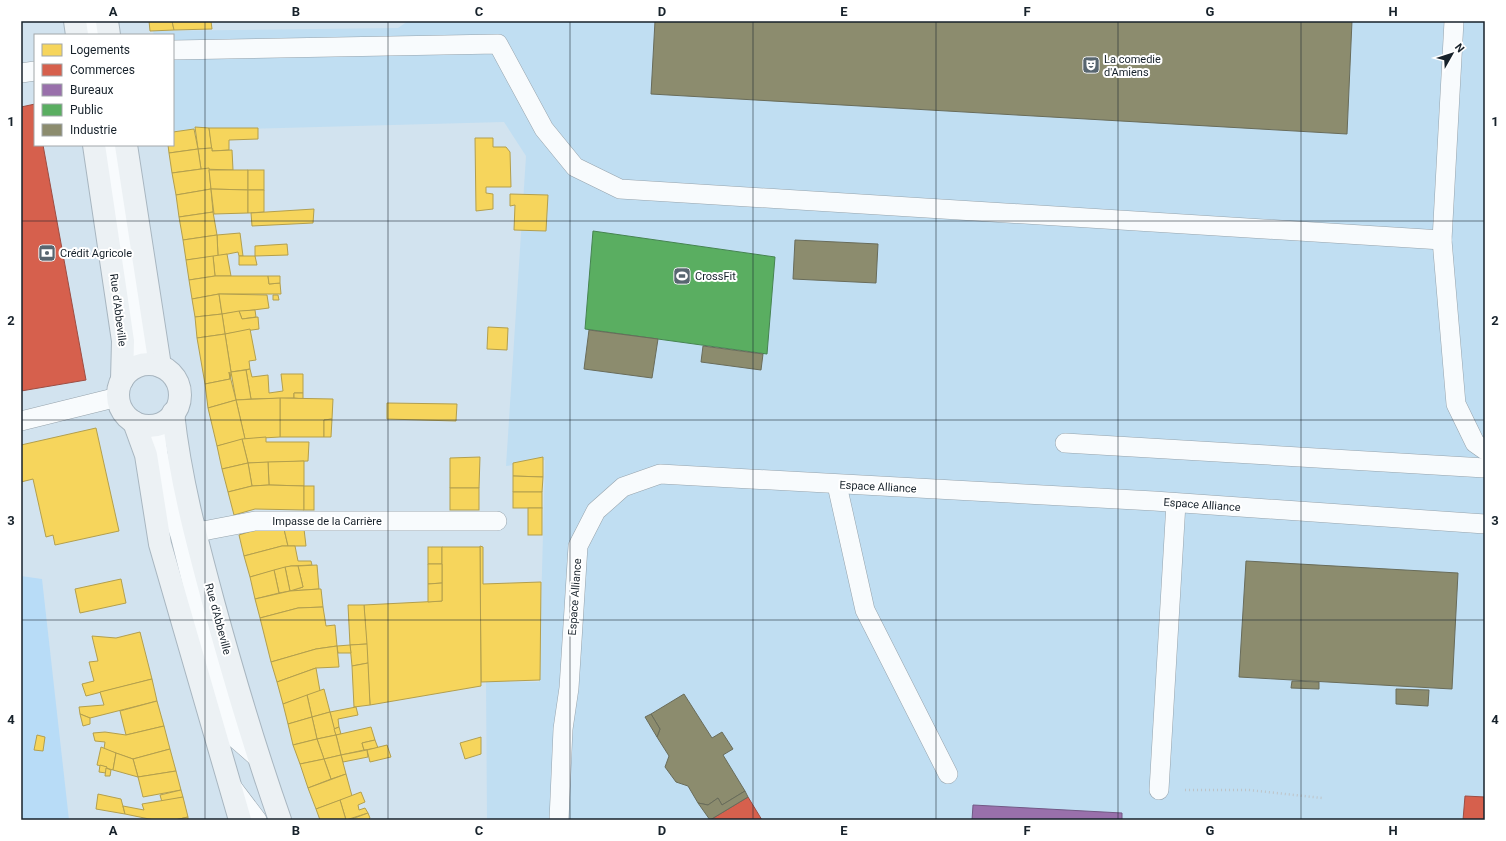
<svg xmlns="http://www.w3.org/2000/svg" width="1506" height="841" font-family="Roboto,sans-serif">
  <rect width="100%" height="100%" fill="#d2e3ef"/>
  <path fill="#c0def2" d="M408,21h1077v799h-998l-1,-139 53,1 6,-222 -39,6 20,-310 -22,-34 -331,9v-96h-19l-1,-4 245,-3z"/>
  <path fill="#b8dcf7" d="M21,576l21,3 27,241h-48z"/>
  <g fill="#f6d55c" stroke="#b39f4d">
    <path d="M149,21h23l2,9 -24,1z"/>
    <path d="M172,21h39l1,8 -38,1z"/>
    <path d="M195,127l14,1 3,20 -14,1z"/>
    <path d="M209,128h49v11l-29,1v10l-17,1z"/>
    <path d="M194,129l4,20 -29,4 -1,-8h5v-13z"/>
    <path d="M475,138h18v9h13l4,5 1,35h-25v6l7,1v15l-17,2z"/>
    <path d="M212,148v3l20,-1 1,20 -32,-1 -3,-20z"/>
    <path d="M198,149l3,20 -29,4 -3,-20z"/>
    <path d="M209,168l2,21 -35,6 -4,-22z"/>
    <path d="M209,170h39v20l-37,-1z"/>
    <rect x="248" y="170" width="16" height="20"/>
    <path d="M211,189l2,23 -34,5 -3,-22z"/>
    <path d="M211,189l37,1v23l-34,1z"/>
    <path d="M248,190h16v22l-16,1z"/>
    <path d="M510,194l38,1 -2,36 -32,-1 1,-25 -5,1z"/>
    <path d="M314,209l-1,14 -61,3 -1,-13z"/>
    <path d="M213,212l4,23 -34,5 -4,-23z"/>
    <path d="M240,233l3,23h-4l-1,-4 -20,4 -1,-21z"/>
    <path d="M217,235l1,21 -32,4 -3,-20z"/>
    <path d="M287,244l1,11 -33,1v-10z"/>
    <path d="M227,254l4,22h-16l-2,-20z"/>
    <path d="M213,256l2,20 -26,4 -3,-20z"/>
    <path d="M239,256h16l2,9h-18z"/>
    <path d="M215,276h53l1,8 11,-1 1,11h-62l-27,5 -3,-19z"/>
    <path d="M268,276h12v7l-11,1z"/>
    <path d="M219,294l3,20 -27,3 -3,-18z"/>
    <path d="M219,294l48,1 2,13 -47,6z"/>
    <path d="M273,295h5l1,5h-6z"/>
    <path d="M255,310l1,7 -14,2 -3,-8z"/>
    <path d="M239,311l3,8 16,-2 1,12 -34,5 -3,-20z"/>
    <path d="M222,314l3,20 -28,4 -2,-21z"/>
    <path d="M488,327l20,1 -1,22 -20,-1z"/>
    <path d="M250,329l6,31 -7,1 1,8 -19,3 -6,-38z"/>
    <path d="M225,334l6,38 -1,7 -25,5 -8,-46z"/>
    <path d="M250,369l2,8 16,-2 1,18 14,-2 -2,-17h22v19h-9v5l-43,1 -5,-29z"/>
    <path d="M246,370l5,29 -15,1 -5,-28z"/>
    <path d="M229,372l7,28 -28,8 -3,-24 25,-5z"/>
    <path d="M294,393h9v6l-9,-1z"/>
    <path d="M280,398l53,1 -1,20 -8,1v17h-44z"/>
    <path d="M280,398v39l-35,2 -9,-39z"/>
    <path d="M236,400l9,39 -28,7 -9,-38z"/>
    <path d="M387,403l70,1 -1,17 -69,-2z"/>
    <path d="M332,419l-1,18h-7v-17z"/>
    <path d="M96,428l23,103 -64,14 -2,-10 -7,2 -13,-58 -12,3v-37z"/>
    <path d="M266,437v5h43l-1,19 -60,2 -6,-24z"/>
    <path d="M242,439l6,24 -26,6 -5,-23z"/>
    <path d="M480,457l-1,31h-29v-30z"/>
    <path d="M543,457v20l-30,-1v-13z"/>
    <path d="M304,461v25l-35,-1 -1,-23z"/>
    <path d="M268,462l1,23 -17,1 -4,-23z"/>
    <path d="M248,463l4,23 -24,6 -6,-23z"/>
    <path d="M513,476l30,1 -1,15h-29z"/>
    <path d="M269,485l35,1v24l-49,-1 -21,6 -6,-23 24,-6z"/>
    <rect x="304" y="486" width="10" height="24"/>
    <rect x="450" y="488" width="29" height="22"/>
    <rect x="513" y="492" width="29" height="16"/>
    <rect x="528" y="508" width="14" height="27"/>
    <path d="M261,528l23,1 4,17h-6l-38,10 -5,-21z"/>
    <path d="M284,529h20l2,17h-18z"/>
    <path d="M282,546h13l3,15h13l1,4 -21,1 -41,11 -6,-21z"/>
    <path d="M480,546l3,1v37l58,-2 -1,98 -59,2z"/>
    <rect x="428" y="547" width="14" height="17"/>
    <path d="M442,547h38l1,139 -111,19 -6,-100 78,-4z"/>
    <path d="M428,564h14v19l-14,1z"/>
    <path d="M317,565l2,24 -29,2 13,-4 -5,-21z"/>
    <path d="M291,566h7l5,21 -13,4 -5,-24z"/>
    <path d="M285,567l5,24 -11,2 -5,-23z"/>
    <path d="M274,570l5,23 -24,6 -5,-22z"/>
    <path d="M121,579l5,24 -46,10 -5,-24z"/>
    <path d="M442,583v18l-14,1v-18z"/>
    <path d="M319,589h2l2,18 -25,1 -38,10 -5,-19 35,-8z"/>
    <path d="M348,605h16l3,39 -17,1z"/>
    <path d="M323,607l3,19 9,-1 2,21 -21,3 -45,13 -11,-44 38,-10z"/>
    <path d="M140,632l12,47 -66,17 -4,-12 12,-3 -5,-19 9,-1 -6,-25 24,2z"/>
    <path d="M367,644l1,19 -16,3 -2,-21z"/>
    <path d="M350,645l1,8h-13l-1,-7z"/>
    <path d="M337,646l2,21 -23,1 -39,14 -6,-20 45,-13z"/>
    <path d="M368,663l2,42 -16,2 -2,-41z"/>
    <path d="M316,668l4,23 -37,13 -6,-22z"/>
    <path d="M152,679l5,22 -67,17 -10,-4 -1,-7 25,-2 -4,-13z"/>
    <path d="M324,689l6,23 -18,5 -5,-22z"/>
    <path d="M307,695l5,22 -24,7 -5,-20z"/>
    <path d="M157,701l7,25 -38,9 -6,-24z"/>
    <path d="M356,707l2,8 -20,4 1,8 -5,2 -4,-17z"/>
    <path d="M330,712l6,23 -19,4 -5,-22z"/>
    <path d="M80,714l10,4v6l-7,2z"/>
    <path d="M312,717l5,22 -24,6 -5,-21z"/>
    <path d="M164,726l6,23 -37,10 -29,-10 1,-7 -10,-1 -2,-8 12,-1 21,3z"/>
    <path d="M339,727l2,7 -5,1 -2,-6z"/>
    <path d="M371,727l4,13 -13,3 2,7 -23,5 -5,-20z"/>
    <path d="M37,735l8,2 -2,14 -9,-1z"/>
    <path d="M336,735l5,20 -17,4 -7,-20z"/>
    <path d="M481,737v17l-16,5 -5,-16z"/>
    <path d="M317,739l7,20 -24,5 -7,-19z"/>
    <path d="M375,740l3,8 -14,2 -2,-7z"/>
    <path d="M387,745l4,12 -21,5 -3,-12z"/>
    <path d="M101,747l15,6 -3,17 -7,-2 1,-1 -10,-2z"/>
    <path d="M170,749l6,22 -38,6 -5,-18z"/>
    <path d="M367,750l1,7 -25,5 -2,-7z"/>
    <path d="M116,753l17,6 5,18 -25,-7z"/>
    <path d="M341,755l5,19 -15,5 -7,-20z"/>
    <path d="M324,759l7,20 -23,9 -8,-24z"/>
    <path d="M100,765l7,2 -1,6 -7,-1z"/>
    <path d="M106,768l5,2 -1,6h-5z"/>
    <path d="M176,771l5,19 -38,7 -5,-20z"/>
    <path d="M346,774l6,22 -36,13 -8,-21z"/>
    <path d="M181,790l2,7 -21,5 -2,-7z"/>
    <path d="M361,792l4,10 -7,3 1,5 6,-2 3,5 -22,7 -6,-20z"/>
    <path d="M98,794l23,5 4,15 -29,-5z"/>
    <path d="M183,797l5,20 -13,3h-21l-29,-6 -2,-8 21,4 -2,-6z"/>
    <path d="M340,800l6,20h-26l-4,-11z"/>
    <path d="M368,813l2,5 -2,2h-19z"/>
    <path d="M188,817v3h-13z"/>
  </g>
  <g fill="#d6604d" stroke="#9d4d43">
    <path d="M35,104v41h8l43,235 -65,11v-284z"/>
    <path d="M1465,796l20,1v23h-22z"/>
    <path d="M748,797l14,23h-52z"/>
  </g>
  <path fill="#9970ab" stroke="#725985" d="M973,805l149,8v7h-150z"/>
  <path fill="#5aae61" stroke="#468451" d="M593,231l182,26 -8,97 -182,-25z"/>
  <g fill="#8c8c6e" stroke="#696c5a">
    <path d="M655,21h697l-5,113 -696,-40z"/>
    <path d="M795,240l83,4 -2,39 -83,-4z"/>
    <path d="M589,330l69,9 -6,39 -68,-9z"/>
    <path d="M703,346l60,8 -2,16 -60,-8z"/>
    <path d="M1246,561l212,12 -6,116 -213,-12z"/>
    <path d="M1292,681l27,1v7l-28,-1z"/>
    <path d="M1396,689l33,1 -1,16 -32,-2z"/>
    <path d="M684,694l28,44 10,-6 11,17 -10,6 22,36 -23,14 -4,-7 -10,7 -10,-2 -10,-17 -12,-4 -11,-15 4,-11 -12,-19 3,-8 -9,-15z"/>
    <path d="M651,714l9,15 -3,8 -12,-20z"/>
    <path d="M745,791l3,6 -38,23 -12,-17 10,2 10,-7 4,7z"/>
  </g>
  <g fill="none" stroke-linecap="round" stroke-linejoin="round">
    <defs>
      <g id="service">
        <path d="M90,21l2,14"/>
        <path d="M1454,21l-12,219 14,164 19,39 10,7"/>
        <path d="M173,50l325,-6 46,85 31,38 45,22 822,51"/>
        <path d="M21,73l14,-2"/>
        <path d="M108,145l33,220"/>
        <path d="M21,421l97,-24"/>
        <path d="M155,425l3,28 10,46 12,36 21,84 32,117 25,22"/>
        <path d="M1065,443l420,25"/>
        <path d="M837,485l28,125 83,164"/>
        <path d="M182,535l73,-14h242"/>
        <path d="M232,787l25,33"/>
        <path d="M1159,790l17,-287"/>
        <path d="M559,820l4,-91 6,-41 9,-142 18,-35 27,-24 37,-13 494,27 331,23"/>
      </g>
      <g id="primary">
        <path d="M75,21l2,14"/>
        <path d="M107,21l2,14"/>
        <path d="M94,145l29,196 -1,39"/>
        <path d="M126,145l34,221"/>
        <circle cx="149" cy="395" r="31"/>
        <path d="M173,413c7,66 24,129 41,192 20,73 41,144 66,215"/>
        <path d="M134,422l12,33 14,89 80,276"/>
      </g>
    </defs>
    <use href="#service" stroke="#96a3ac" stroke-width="20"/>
    <use href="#primary" stroke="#a8b6c0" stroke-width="24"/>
    <path stroke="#bec4c8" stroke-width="2.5" stroke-dasharray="1 3" stroke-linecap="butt" d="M1185,790h64l73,8"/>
    <use href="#service" stroke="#f8fbfd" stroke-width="19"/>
    <use href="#primary" stroke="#ecf1f4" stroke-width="22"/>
  </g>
  <path fill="none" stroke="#17222b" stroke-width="1" stroke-opacity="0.55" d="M205,21v799M388,21v799M570,21v799M753,21v799M936,21v799M1118,21v799M1301,21v799M21,221h1464M21,420h1464M21,620h1464"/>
  <defs>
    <symbol id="theatre-square" viewBox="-11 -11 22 22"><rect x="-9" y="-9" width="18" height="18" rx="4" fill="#586670" stroke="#fff"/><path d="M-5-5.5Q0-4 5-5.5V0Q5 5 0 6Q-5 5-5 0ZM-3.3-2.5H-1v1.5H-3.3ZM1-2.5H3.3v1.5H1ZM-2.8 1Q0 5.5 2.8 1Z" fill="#fff"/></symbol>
    <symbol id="bank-square" viewBox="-11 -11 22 22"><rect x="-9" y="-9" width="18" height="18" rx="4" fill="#586670" stroke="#fff"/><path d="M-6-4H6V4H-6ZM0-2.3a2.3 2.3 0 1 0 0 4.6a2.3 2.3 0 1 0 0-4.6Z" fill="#fff"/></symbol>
    <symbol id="stadium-square" viewBox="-11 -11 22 22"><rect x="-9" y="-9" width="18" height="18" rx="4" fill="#586670" stroke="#fff"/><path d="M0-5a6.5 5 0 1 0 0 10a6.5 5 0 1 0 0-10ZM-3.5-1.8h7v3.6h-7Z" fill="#fff"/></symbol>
  </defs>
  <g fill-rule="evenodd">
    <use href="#theatre-square" x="1081" y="55" width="20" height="20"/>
    <use href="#bank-square" x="37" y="243" width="20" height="20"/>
    <use href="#stadium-square" x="672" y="266" width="20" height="20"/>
  </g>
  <g text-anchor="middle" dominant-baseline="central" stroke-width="4" stroke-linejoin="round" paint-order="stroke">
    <g font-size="11" fill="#17222b" stroke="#fff" text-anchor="start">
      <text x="1104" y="59">La comedie<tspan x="1104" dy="13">d'Amiens</tspan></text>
      <text x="60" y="253">Crédit Agricole</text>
      <text x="695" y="276">CrossFit</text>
    </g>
    <g font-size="11" fill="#17222b" stroke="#fff">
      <text transform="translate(118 310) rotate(83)">Rue d'Abbeville</text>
      <text transform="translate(878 487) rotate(3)">Espace Alliance</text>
      <text transform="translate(1202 505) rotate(4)">Espace Alliance</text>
      <text x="327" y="521">Impasse de la Carrière</text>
      <text transform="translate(575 597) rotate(-86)">Espace Alliance</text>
      <text transform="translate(218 619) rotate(75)">Rue d'Abbeville</text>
    </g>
  </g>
  <rect width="1506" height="841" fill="none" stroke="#ffffff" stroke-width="44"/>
  <rect x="34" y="34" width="140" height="112" fill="#ffffff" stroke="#a2a7aa"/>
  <rect x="42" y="44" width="20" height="12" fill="#f6d55c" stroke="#a2a7aa"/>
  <text x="70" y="54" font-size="12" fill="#17222b">Logements</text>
  <rect x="42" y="64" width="20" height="12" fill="#d6604d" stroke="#a2a7aa"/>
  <text x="70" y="74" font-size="12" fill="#17222b">Commerces</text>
  <rect x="42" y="84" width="20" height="12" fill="#9970ab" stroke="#a2a7aa"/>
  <text x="70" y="94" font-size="12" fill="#17222b">Bureaux</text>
  <rect x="42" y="104" width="20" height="12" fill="#5aae61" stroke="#a2a7aa"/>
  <text x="70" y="114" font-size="12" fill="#17222b">Public</text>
  <rect x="42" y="124" width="20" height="12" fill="#8c8c6e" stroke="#a2a7aa"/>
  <text x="70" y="134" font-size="12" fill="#17222b">Industrie</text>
  <g transform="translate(1452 54) rotate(51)" stroke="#ffffff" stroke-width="3" paint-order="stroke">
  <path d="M0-3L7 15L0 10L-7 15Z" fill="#17222b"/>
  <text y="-6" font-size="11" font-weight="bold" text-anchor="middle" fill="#17222b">N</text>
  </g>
  <rect x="22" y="22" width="1462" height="797" fill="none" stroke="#17222b" stroke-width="1.5"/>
  <g font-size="13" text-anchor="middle" font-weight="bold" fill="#17222b">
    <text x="113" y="16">A</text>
    <text x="296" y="16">B</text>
    <text x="479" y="16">C</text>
    <text x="662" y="16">D</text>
    <text x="844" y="16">E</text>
    <text x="1027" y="16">F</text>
    <text x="1210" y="16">G</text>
    <text x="1393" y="16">H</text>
    <text x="11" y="126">1</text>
    <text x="1495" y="126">1</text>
    <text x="11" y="325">2</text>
    <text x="1495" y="325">2</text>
    <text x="11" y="525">3</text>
    <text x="1495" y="525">3</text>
    <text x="11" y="724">4</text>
    <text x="1495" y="724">4</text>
    <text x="113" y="835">A</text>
    <text x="296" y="835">B</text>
    <text x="479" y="835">C</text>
    <text x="662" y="835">D</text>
    <text x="844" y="835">E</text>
    <text x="1027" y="835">F</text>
    <text x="1210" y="835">G</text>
    <text x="1393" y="835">H</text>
  </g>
</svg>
